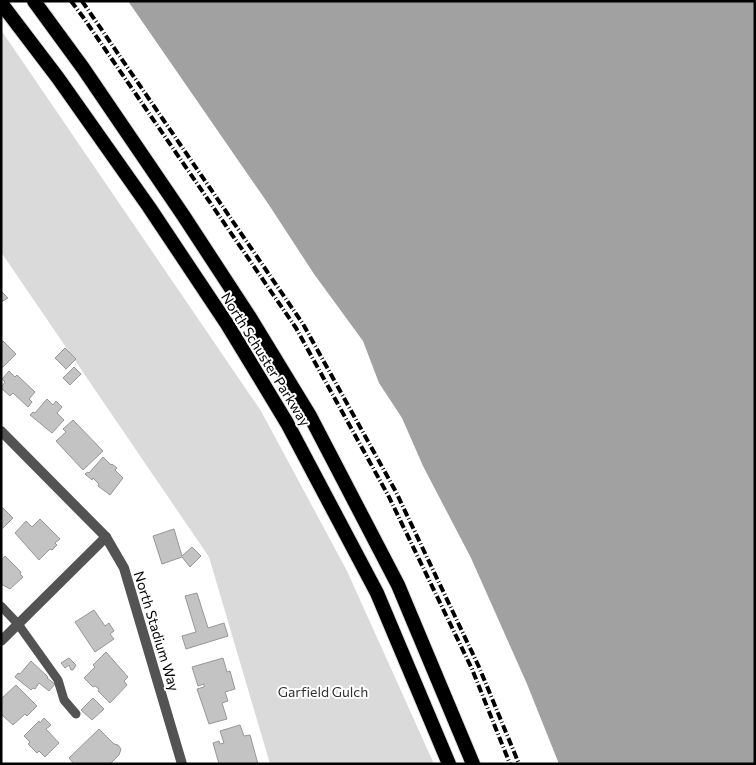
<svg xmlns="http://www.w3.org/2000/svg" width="756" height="765" font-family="Commissioner,sans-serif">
  <rect width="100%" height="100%" fill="#fff"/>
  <path fill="#dadada" d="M1,30l260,381 86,160 87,193h-164l-61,-207 -208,-305z"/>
  <path fill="#a1a1a1" d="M128,1h627v763h-196l-32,-80 -56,-126 -48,-92 -21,-48 -23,-35 -16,-42 -49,-67 -45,-69z"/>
  <g fill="#c3c3c3" stroke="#979797">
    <path d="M1,291l7,7 -7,4z"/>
    <path d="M3,341l13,13 -15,15v-26z"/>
    <path d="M65,348l11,11 -10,10 -11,-11z"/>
    <path d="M74,367l7,7 -11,11 -7,-7z"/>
    <path d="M9,371l6,6 2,-2 18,17 -6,7 3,3 -4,5 -15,-14 -3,3 -9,-8 4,-6 -3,-3z"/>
    <path d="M47,399l6,6 3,-4 6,6 -5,6 7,7 -12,13 -22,-18 3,-3 2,1z"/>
    <path d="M73,420l30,31 -20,19 -27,-29 10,-9 -3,-3z"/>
    <path d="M103,457l8,8 1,-1 5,4 -2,2 8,8 -13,17 -12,-9 1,-2 -6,-6 -1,2 -7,-6 3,-2 1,1z"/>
    <path d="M1,508h2l10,10 -12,12z"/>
    <path d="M40,519l20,20 -5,4 2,2 -5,5 -2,-1 -11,11 -24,-27 11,-12 6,6z"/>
    <path d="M174,529l8,27 10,-9 9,9 -11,11 -8,-10 -20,7 -9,-28z"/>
    <path d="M5,556l16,16 -1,2 3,3 -13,12 -9,-5v-24z"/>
    <path d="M197,593l11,35 16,-5 4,13 -42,13 -4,-13 14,-4 -11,-36z"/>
    <path d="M94,610l11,16 4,-3 5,8 -4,3 4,5 -19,13 -20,-30z"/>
    <path d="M106,652l22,25 -4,4 3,4 -17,18 -12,-12 1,-2 -4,-3 -2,1 -9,-9 11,-11 -2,-2z"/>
    <path d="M69,658l7,7 -3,5h-2l-2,-5 -4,3 -4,-5z"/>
    <path d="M223,658l4,14 3,-1 5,18 -10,3 3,9 -6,2 5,16 -18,5 -12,-35 7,-2v-3l-6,2 -6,-19z"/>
    <path d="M31,661l17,16 -1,1 8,6 -6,7 -10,-8 -4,6 -2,-1 -2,2 -16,-13 3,-4 2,1z"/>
    <path d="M16,685l21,21 -10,10 -2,-2 -12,11 -12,-11v-15z"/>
    <path d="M93,698l11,11 -12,11 -11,-10z"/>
    <path d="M44,718l7,7 -5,4 13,14 -14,14 -6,-6 -2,2 -9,-9 2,-2 -6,-6 15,-15 1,2z"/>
    <path d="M240,725l4,11 6,-1 8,29h-39l-6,-21 6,-2 1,3 4,-1 -4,-12z"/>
    <path d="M99,729l15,15 4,1 3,4 -2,6 -9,9h-36l-5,-6z"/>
  </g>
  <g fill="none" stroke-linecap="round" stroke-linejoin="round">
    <defs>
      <g id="trunk">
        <path d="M34,1l49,67 100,147 66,101 61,100 88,169 75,179"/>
        <path d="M1,3l57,75 91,129 78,117 60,99 90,170 72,171"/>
      </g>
    </defs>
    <use href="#trunk" stroke="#dbdbdb" stroke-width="16"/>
    <path stroke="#535353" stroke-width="9" d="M1,606l17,18 40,56 6,20 12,14"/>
    <g stroke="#535353" stroke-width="10">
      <path d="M1,431l105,106 18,31 58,196"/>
      <path d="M1,641l105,-104"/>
    </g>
    <use href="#trunk" stroke="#000" stroke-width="14"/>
    <g stroke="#000" stroke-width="4" stroke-dasharray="8 2.5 1 2.5" stroke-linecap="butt">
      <path d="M71,1l12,16 213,311 93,169 83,172 38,95"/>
      <path d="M82,1l221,323 93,168 83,175 40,97"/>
    </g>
  </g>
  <g text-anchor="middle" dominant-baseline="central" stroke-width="4" stroke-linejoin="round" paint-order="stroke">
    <g font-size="14" fill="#000" stroke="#fff">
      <text transform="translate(266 359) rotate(58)">North Schuster Parkway</text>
      <text transform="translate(157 631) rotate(73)">North Stadium Way</text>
    </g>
    <g font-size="14" fill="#313131" stroke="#fff">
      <text x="323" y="691">Garfield Gulch</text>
    </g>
  </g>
  <rect width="756" height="765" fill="none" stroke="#000000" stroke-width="5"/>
</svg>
